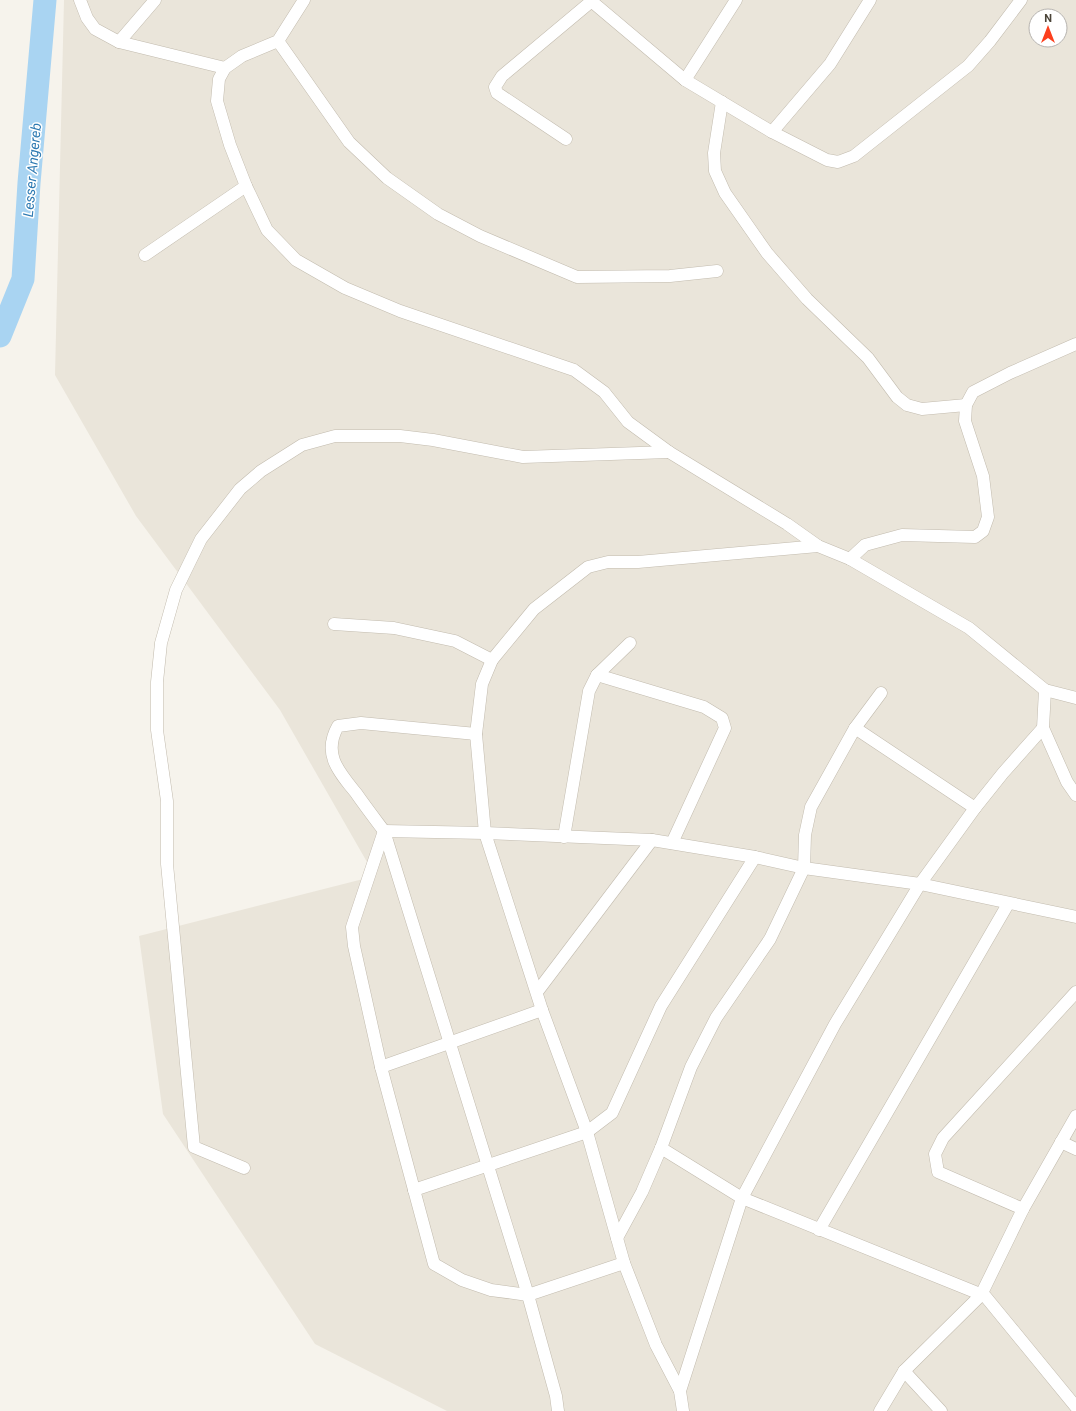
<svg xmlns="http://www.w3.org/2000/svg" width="1076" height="1411" font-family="Roboto,sans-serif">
  <rect width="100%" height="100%" fill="#f6f3ec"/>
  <path fill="#eae5da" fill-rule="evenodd" d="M64,0h1012v1411h-629l-132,-67 -152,-230 -24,-178 236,-60 -95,-166 -144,-194 -81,-141zM1036,16h24v24h-24z"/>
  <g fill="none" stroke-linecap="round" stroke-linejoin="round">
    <path stroke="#a9d4f2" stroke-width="23" d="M0,336l23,-57 6,-96 16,-183"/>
    <defs>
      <g id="street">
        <path d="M80,0l7,18 8,11 24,13 106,26"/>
        <path d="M304,0l-26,41 -36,15 -17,12 -6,11 -2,22 13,44 16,41 21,44 29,30 49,28 55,23 174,59 30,22 24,30 41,30 118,72 31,22 32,13 119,69 76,62 31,8"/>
        <path d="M590,0l95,80 87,52 55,28 11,2 16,-6 114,-90 22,-25 31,-41"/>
        <path d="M278,41l71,101 38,36 51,36 42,22 97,41 93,-1 47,-5"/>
        <path d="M119,42l36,-42"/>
        <path d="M685,80l51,-80"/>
        <path d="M722,102l-8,51 1,18 10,22 42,60 40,46 61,59 29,39 10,8 15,4 44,-4"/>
        <path d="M772,132l58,-68 40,-64"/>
        <path d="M566,139l-69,-46 -2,-6 7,-11 91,-76"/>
        <path d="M145,255l101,-69"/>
        <path d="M850,559l15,-14 37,-10 73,2 8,-6 5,-14 -5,-41 -18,-55 1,-16 7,-13 37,-19 66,-29"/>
        <path d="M334,624l60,4 61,13 37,19"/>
        <path d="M597,675l107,32 18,11 3,10 -53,115"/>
        <path d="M1045,690l-2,38 24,54 9,13"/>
        <path d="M855,728l120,80"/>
        <path d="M476,734l-115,-11 -23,3c-16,28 1,46 18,67 9,13 19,26 28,38l144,464 28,101 2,15"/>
        <path d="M384,831l101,2 167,7 103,17 49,11 116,16 156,33"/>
        <path d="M384,831l-32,96 2,19 27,121 53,197 28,16 29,10 37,5 96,-32"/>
        <path d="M564,837l25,-146 8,-16 33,-32"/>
        <path d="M537,992l115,-152"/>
        <path d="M381,1067l161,-57"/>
        <path d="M1061,1142l15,7"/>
        <path d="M661,1148l81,50 243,98 91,111"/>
        <path d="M244,1168l-50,-21 -27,-283v-63l-10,-71v-48l4,-39 15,-53 25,-51 39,-50 21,-18 41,-26 33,-9h65l33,4 90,17 146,-5"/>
        <path d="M414,1190l173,-58 25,-19 49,-107 94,-149"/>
        <path d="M1023,1209l-85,-37 -3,-18 8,-16 133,-146"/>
        <path d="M819,1230l189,-326"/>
        <path d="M617,1238l25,-46 19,-44 30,-81 25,-49 54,-79 34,-71 1,-33 6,-28 44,-79 26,-35"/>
        <path d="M904,1371l37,40"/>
        <path d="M680,1391l62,-193 93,-174 85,-140 55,-76 28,-35 40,-45"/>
        <path d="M683,1411l-3,-20 -24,-46 -32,-82 -37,-131 -45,-122 -57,-177 -9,-99 6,-50 10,-24 42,-51 54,-42 20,-5h30l180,-16"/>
        <path d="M880,1411l24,-40 77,-76 42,-86 53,-93"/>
      </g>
    </defs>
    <use href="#street" stroke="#c2bbae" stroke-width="13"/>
    <use href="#street" stroke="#fff" stroke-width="12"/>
  </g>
  <g text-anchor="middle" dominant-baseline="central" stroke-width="3" stroke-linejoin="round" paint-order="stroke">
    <g font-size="14" font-style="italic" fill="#2e7ab2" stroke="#fff">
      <text transform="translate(32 170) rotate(-85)">Lesser Angereb</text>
    </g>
  </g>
  <g transform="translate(1048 28)"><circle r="19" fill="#ffffff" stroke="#b7b4b0"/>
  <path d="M0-3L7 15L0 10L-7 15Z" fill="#fc3f1d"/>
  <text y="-6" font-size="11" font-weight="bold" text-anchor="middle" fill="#4b4439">N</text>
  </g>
</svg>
